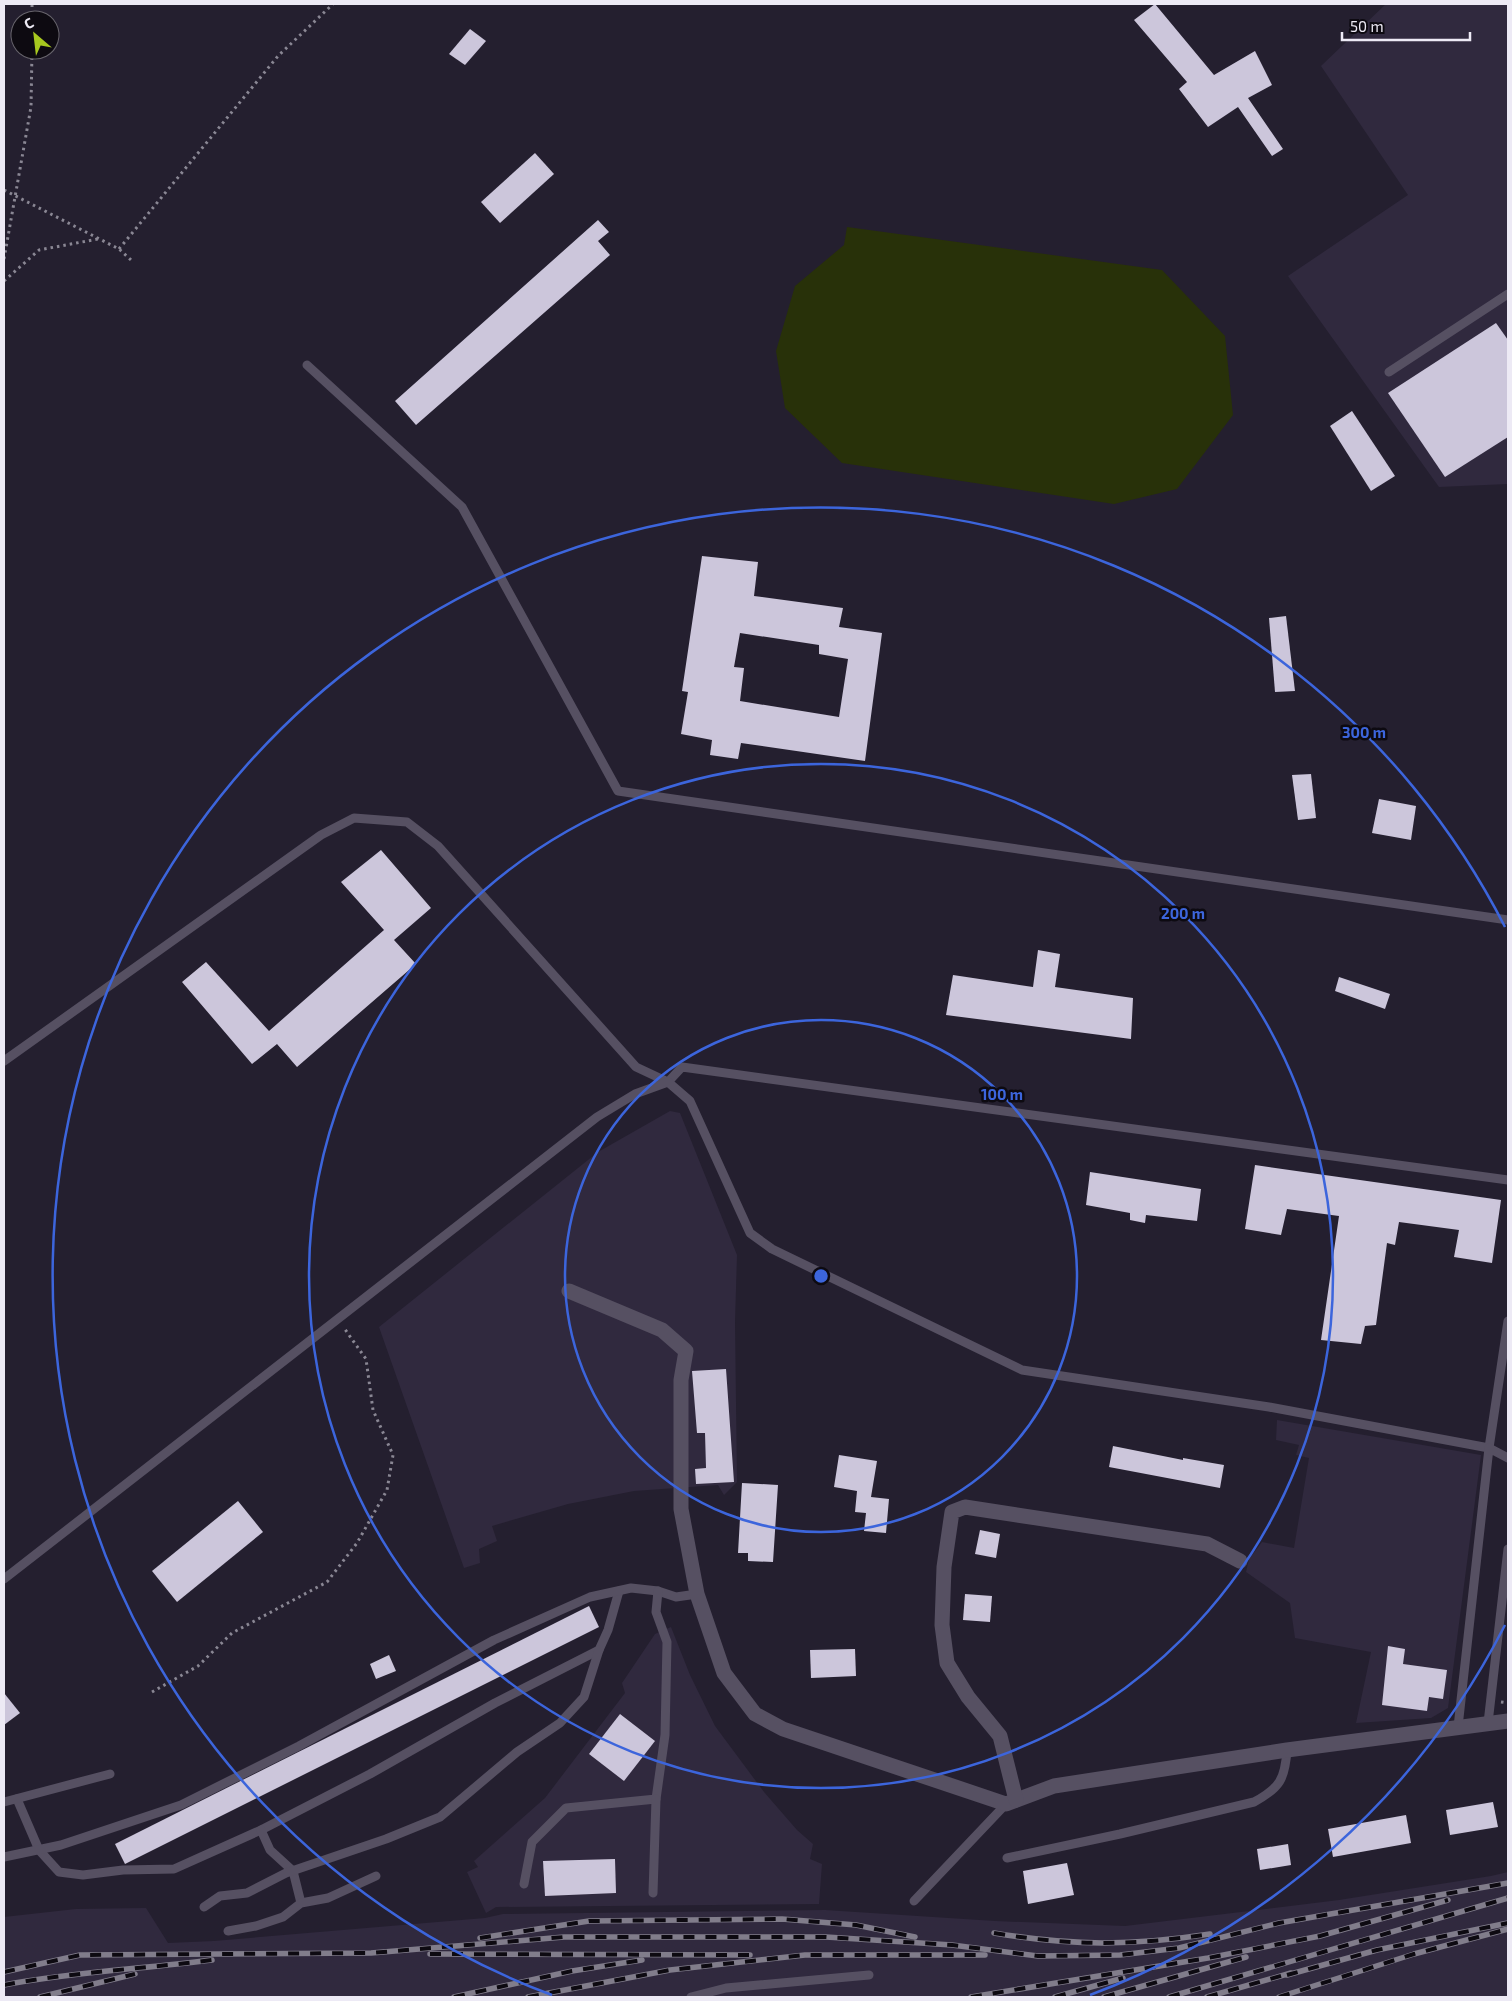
<svg xmlns="http://www.w3.org/2000/svg" width="1512" height="2001" font-family="'Exo 2',sans-serif">
  <rect width="100%" height="100%" fill="#241f2f"/>
  <g fill="#30293e">
    <path d="M1386,4h122v480l-69,3 -151,-211 120,-81 -87,-129z"/>
    <path d="M670,1111l10,2 57,142 -2,67 2,160 -13,13 -6,-10 -84,6 -66,13 -76,22 5,15 -18,8 1,14 -16,5 -85,-241 219,-175z"/>
    <path d="M1277,1420l204,35 -33,253 -17,10 -75,5 15,-71 -76,-14 -5,-35 -44,-31 3,-13 13,-17 32,6 15,-90 -13,-3 3,-10 -23,-5z"/>
    <path d="M671,1627l19,48 25,51 49,66 33,38 16,14 -3,15 12,5 -3,40 -323,3 -10,6 -19,-41 11,-5 -4,-6 71,-63 80,-105 -3,-10 33,-49z"/>
    <path d="M1508,1872v125h-1504v-80l72,-8 70,-1 22,35 46,-2 271,-23 18,-4 322,-4 170,11 130,5 214,-26 152,-24z"/>
  </g>
  <path fill="#283109" d="M847,227l315,43 63,66 8,79 -56,74 -63,15 -272,-41 -57,-55 -9,-57 19,-65 49,-41z"/>
  <g fill="#ccc6db" fill-rule="evenodd">
    <path d="M1155,4l59,71 41,-24 17,34 -24,13 35,51 -11,7 -34,-49 -30,20 -29,-38 8,-7 -53,-62z"/>
    <path d="M470,29l16,12 -21,24 -16,-11z"/>
    <path d="M535,153l19,21 -54,49 -19,-21z"/>
    <path d="M598,220l11,12 -11,9 12,14 -194,170 -21,-24z"/>
    <path d="M1496,323l12,17v97l-63,40 -57,-84z"/>
    <path d="M1352,411l43,65 -24,15 -41,-65z"/>
    <path d="M702,556l56,6 -4,34 89,12 -4,19 43,6 -17,128 -124,-18 -3,16 -28,-4 2,-15 -31,-6 7,-42 -6,-1zM740,633l79,12v9l29,5 -9,58 -99,-16 4,-33 -10,-1z"/>
    <path d="M1286,616l9,75 -20,1 -6,-74z"/>
    <path d="M1311,774l5,44 -18,2 -6,-45z"/>
    <path d="M1379,799l37,7 -5,34 -39,-7z"/>
    <path d="M381,850l50,58 -37,32 22,24 -119,103 -20,-23 -25,20 -70,-82 24,-20 63,69 115,-101 -43,-48z"/>
    <path d="M1038,950l22,4 -5,33 78,11 -2,41 -185,-24 7,-40 80,12z"/>
    <path d="M1339,977l51,17 -5,15 -50,-18z"/>
    <path d="M1255,1165l246,35 -9,63 -38,-6 5,-27 -60,-8 -4,23 -8,-2 -11,82 -11,1 -4,18 -40,-4 18,-124 -52,-7 -6,26 -36,-6z"/>
    <path d="M1090,1172l111,17 -4,32 -51,-6 -1,8 -15,-3v-7l-44,-8z"/>
    <path d="M726,1369l8,113 -38,2 -1,-15 11,-1 -1,-35h-8l-5,-62z"/>
    <path d="M1113,1446l70,14v-2l41,7 -4,23 -111,-21z"/>
    <path d="M839,1455l38,6 -6,36 18,2 -3,34 -22,-2 2,-18 -11,-1 2,-21 -23,-4z"/>
    <path d="M742,1483l36,2 -5,77 -25,-1v-8h-10z"/>
    <path d="M238,1501l25,31 -86,70 -25,-31z"/>
    <path d="M980,1530l20,4 -4,24 -21,-4z"/>
    <path d="M965,1594l27,2 -2,26 -27,-2z"/>
    <path d="M589,1606l10,21 -474,237 -10,-20z"/>
    <path d="M1388,1646l17,3 -2,15 44,6 -4,29 -14,-2 -2,14 -45,-6z"/>
    <path d="M855,1649l1,27 -45,2 -1,-28z"/>
    <path d="M389,1655l7,16 -20,8 -6,-15z"/>
    <path d="M4,1693l16,20 -16,12z"/>
    <path d="M620,1714l35,27 -31,40 -35,-27z"/>
    <path d="M1493,1802l5,25 -48,8 -4,-25z"/>
    <path d="M1406,1815l5,28 -78,14 -5,-28z"/>
    <path d="M1288,1844l3,21 -31,5 -3,-21z"/>
    <path d="M615,1859l1,34 -71,3 -2,-35z"/>
    <path d="M1067,1863l7,32 -46,9 -5,-33z"/>
  </g>
  <g fill="none" stroke-linecap="round" stroke-linejoin="round">
    <g stroke="#8a8794" stroke-width="3" stroke-dasharray="2.5 4" stroke-linecap="butt">
      <path d="M32,20v-16"/>
      <path d="M4,190l115,59 12,11"/>
      <path d="M119,249l159,-193 55,-52"/>
      <path d="M4,259l27,-152 1,-57"/>
      <path d="M4,281l35,-31 59,-11"/>
      <path d="M152,1692l46,-26 34,-33 95,-51 30,-39 30,-53 6,-35 -20,-45 -7,-51 -22,-31"/>
      <path d="M1501,1702l7,1"/>
    </g>
    <g stroke="#565062" stroke-width="9">
      <path d="M307,365l155,142 156,284 890,129"/>
      <path d="M1389,372l119,-78"/>
      <path d="M4,1061l317,-226 33,-17 53,4 31,24 198,221 32,15 14,-15 826,113"/>
      <path d="M4,1579l593,-462 38,-23 33,-12 22,19 60,132 22,16 250,121 247,37 220,41 19,-127"/>
      <path d="M1488,1723l20,-174"/>
      <path d="M1458,1727l31,-279 19,10"/>
      <path d="M17,1799l22,51 20,22 24,3 40,-5 51,-1 87,-39 109,-56 125,-71 104,-53 9,-20 11,-39"/>
      <path d="M4,1802l106,-28"/>
      <path d="M261,1830l9,20 23,21 8,32"/>
      <path d="M4,1857l57,-12 120,-40 118,-59 195,-106 96,-43 41,-9 27,3 18,6 21,-3"/>
      <path d="M1007,1858l113,-24 134,-32c26,-14 31,-23 33,-52"/>
      <path d="M524,1884l8,-42 34,-34 90,-9 9,-64 2,-93 -11,-30 2,-21"/>
      <path d="M653,1893l3,-94"/>
      <path d="M914,1901l92,-97"/>
      <path d="M204,1907l16,-11 27,-3 39,-20 100,-34 54,-22 77,-65 43,-29 24,-26 15,-47"/>
      <path d="M228,1931l28,-5 27,-9 18,-14 27,-5 48,-22"/>
      <path d="M691,1997l35,-9 143,-13"/>
    </g>
    <g stroke="#565062" stroke-width="15">
      <path d="M569,1291l93,39 24,21 -5,29v129l16,85 27,79 31,41 28,15 223,75 48,-18 233,-36 221,-29"/>
      <path d="M1016,1800l-16,-64 -32,-39 -21,-34 -5,-38 2,-58 8,-55 13,-5 242,37 33,17"/>
    </g>
    <defs>
      <g id="rail">
        <path d="M994,1933c78,13 138,13 216,1"/>
        <path d="M480,1938l109,-17 193,-2 74,6 59,12"/>
        <path d="M430,1954l320,1"/>
        <path d="M4,1972l76,-17 291,-2 193,-16h262l126,8 86,11 82,-1 59,-7 100,-25 229,-40"/>
        <path d="M1287,1975l90,-25 131,-27"/>
        <path d="M4,1985c69,-13 138,-16 208,-25"/>
        <path d="M40,1997l95,-23"/>
        <path d="M454,1997l118,-26 70,-11"/>
        <path d="M528,1997l142,-27 135,-15h180"/>
        <path d="M971,1997l237,-39 112,-22 128,-36"/>
        <path d="M1055,1997l68,-19"/>
        <path d="M1104,1997l142,-40"/>
        <path d="M1169,1997l339,-99"/>
        <path d="M1207,1997l84,-24"/>
        <path d="M1279,1997l135,-43 94,-25"/>
      </g>
    </defs>
    <use href="#rail" stroke="#817d8b" stroke-width="5.5"/>
    <use href="#rail" stroke="#0d0a11" stroke-width="4" stroke-dasharray="11" stroke-linecap="butt"/>
  </g>
  <g fill="none" stroke="#3c65dc" stroke-width="2.5">
    <circle cx="821" cy="1276" r="256"/>
    <circle cx="821" cy="1276" r="512"/>
    <path d="M1505 1625A768 768 0 0 1 1090 1995M552 1995A768 768 0 1 1 1505 927"/>
  </g>
  <circle cx="821" cy="1276" r="8" fill="#3c65dc" stroke="#0d0a11" stroke-width="2.5"/>
  <g font-size="15" text-anchor="middle" font-weight="bold" fill="#3c65dc" stroke="#0d0a11" stroke-width="5" stroke-linejoin="round" paint-order="stroke">
    <text x="1364" y="738">300 m</text>
    <text x="1183" y="919">200 m</text>
    <text x="1002" y="1100">100 m</text>
  </g>
  <rect width="1512" height="2001" fill="none" stroke="#edeaf5" stroke-width="10"/>
  <g transform="translate(35 35) rotate(332)"><circle r="24" fill="#0d0a11" stroke="#67646c"/>
  <path d="M0-4L9 19L0 12L-9 19Z" fill="#a7c81f"/>
  <text y="-8" font-size="14" font-weight="bold" text-anchor="middle" fill="#edeaf5">С</text>
  </g>
  <path d="M1342 32v8h128v-8" fill="none" stroke="#edeaf5" stroke-width="2.5"/>
  <text x="1350" y="32" font-size="15" fill="#edeaf5" stroke="#0d0a11" stroke-width="4" paint-order="stroke">50 m</text>
</svg>
